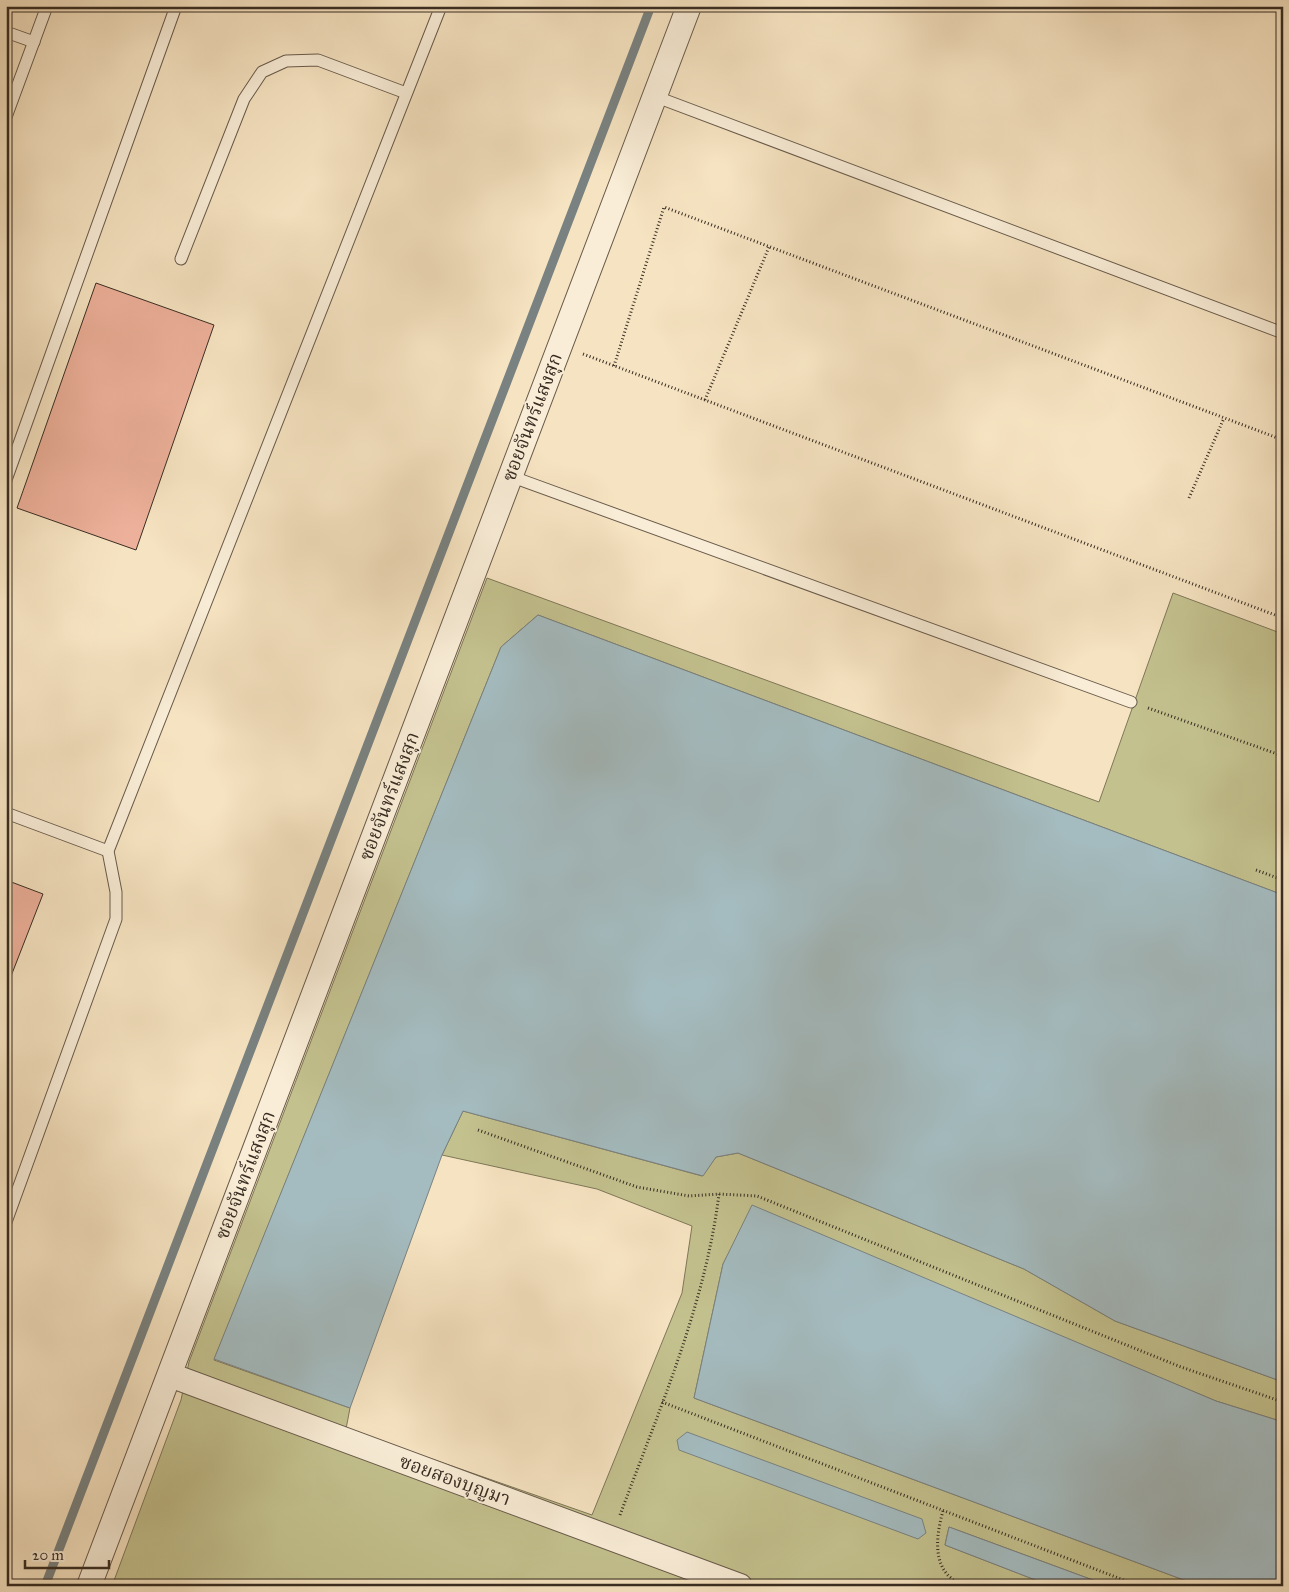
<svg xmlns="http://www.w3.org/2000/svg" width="1289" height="1592" font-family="'IM FELL Great Primer','Noto Serif Thai',serif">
  <rect width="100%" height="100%" fill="#f6e3c1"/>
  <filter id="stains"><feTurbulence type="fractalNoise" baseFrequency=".004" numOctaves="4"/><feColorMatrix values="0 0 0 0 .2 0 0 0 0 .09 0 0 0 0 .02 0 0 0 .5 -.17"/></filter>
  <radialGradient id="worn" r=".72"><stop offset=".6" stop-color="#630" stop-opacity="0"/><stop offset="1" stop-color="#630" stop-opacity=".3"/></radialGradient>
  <path fill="#c3c18e" stroke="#7e7758" d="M487,578l612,224 74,-209 110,41v261l-745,-280 -37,32 -287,713 136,48 -4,21 246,86 90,-222 10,-67 -95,-37 -155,-34 21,-44 239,65 14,-19 22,-4 286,116 91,52 168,61v40l-67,-21 -254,-106 -226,-56 -13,25 -29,134 506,188h-91l-160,-59 -4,18 106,41h-939l69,-186 8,-38z"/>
  <g fill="#a4bbbf" stroke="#798281">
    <path d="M538,615l745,280v487l-168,-61 -91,-52 -286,-116 -22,4 -13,19 -240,-65 -21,44 -92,253 -136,-49 287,-712z"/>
    <path d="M752,1205l464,196 67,21v164h-83l-506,-188 29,-134z"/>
    <path d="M687,1432l235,87 4,14 -8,6 -239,-89 -2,-10z"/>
    <path d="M949,1527l160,59h-58l-106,-41z"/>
  </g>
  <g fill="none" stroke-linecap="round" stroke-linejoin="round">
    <path stroke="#798281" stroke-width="9" d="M45,1586l606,-1580"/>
  </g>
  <g fill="#edb09a" stroke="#392d23">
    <path d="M96,283l118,42 -78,225 -119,-42z"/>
    <path d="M6,880l37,14 -37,95z"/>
  </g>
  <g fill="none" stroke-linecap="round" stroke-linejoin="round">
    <defs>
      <g id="lane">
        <path d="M6,32l28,10"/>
        <path d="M654,96l629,237"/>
        <path d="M6,117l41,-111"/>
        <path d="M181,259l63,-160 18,-27 24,-11 32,-1 88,33"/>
        <path d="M510,476l621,226"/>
        <path d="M6,480l170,-474"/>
        <path d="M6,813l102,38"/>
        <path d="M6,1222l110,-303v-27l-8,-41 333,-845"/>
      </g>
      <g id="street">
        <path d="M170,1375l570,211"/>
        <path d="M89,1586l600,-1580"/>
      </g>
    </defs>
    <use href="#lane" stroke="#685a4a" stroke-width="13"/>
    <use href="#street" stroke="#685a4a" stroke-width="26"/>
    <g stroke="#392d23" stroke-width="3" stroke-dasharray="1 2.5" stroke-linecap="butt">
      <path d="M583,354l700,264"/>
      <path d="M614,366l50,-159 619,233"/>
      <path d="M705,400l64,-153"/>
      <path d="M1189,498l35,-80"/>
      <path d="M1148,708l135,48"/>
      <path d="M1256,870l27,10"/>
      <path d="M478,1130l159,57 52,9 30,-2 38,2 424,171 102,35"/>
      <path d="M662,1402l477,184"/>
      <path d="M943,1511c-6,21 -11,51 8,67 4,4 13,6 18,8"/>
      <path d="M620,1515c39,-105 85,-209 99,-321"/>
    </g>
    <use href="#lane" stroke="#f9edd7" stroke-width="11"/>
    <use href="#street" stroke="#f9edd7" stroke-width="24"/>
  </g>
  <g text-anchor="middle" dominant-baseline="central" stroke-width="4" stroke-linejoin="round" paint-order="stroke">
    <g font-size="19" fill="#392d23" stroke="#f9edd7">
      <text transform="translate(532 417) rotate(-69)">ซอยจันทร์แสงสุก</text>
      <text transform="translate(389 796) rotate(-69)">ซอยจันทร์แสงสุก</text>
      <text transform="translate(245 1175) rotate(-69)">ซอยจันทร์แสงสุก</text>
      <text transform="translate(455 1480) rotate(20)">ซอยสองบุญมา</text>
    </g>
  </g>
  <rect width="1289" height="1592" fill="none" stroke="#f6e3c1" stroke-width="25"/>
  <rect x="8" y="8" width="1274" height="1577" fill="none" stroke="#392d23" stroke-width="2.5"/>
  <rect x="12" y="12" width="1264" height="1567" fill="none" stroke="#392d23"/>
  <path d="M25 1560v8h84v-8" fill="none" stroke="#392d23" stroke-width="2.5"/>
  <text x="32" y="1560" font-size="15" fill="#392d23" stroke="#f9edd7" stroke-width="4" paint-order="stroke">20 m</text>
  <rect width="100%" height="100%" filter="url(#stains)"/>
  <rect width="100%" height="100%" fill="url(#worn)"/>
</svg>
